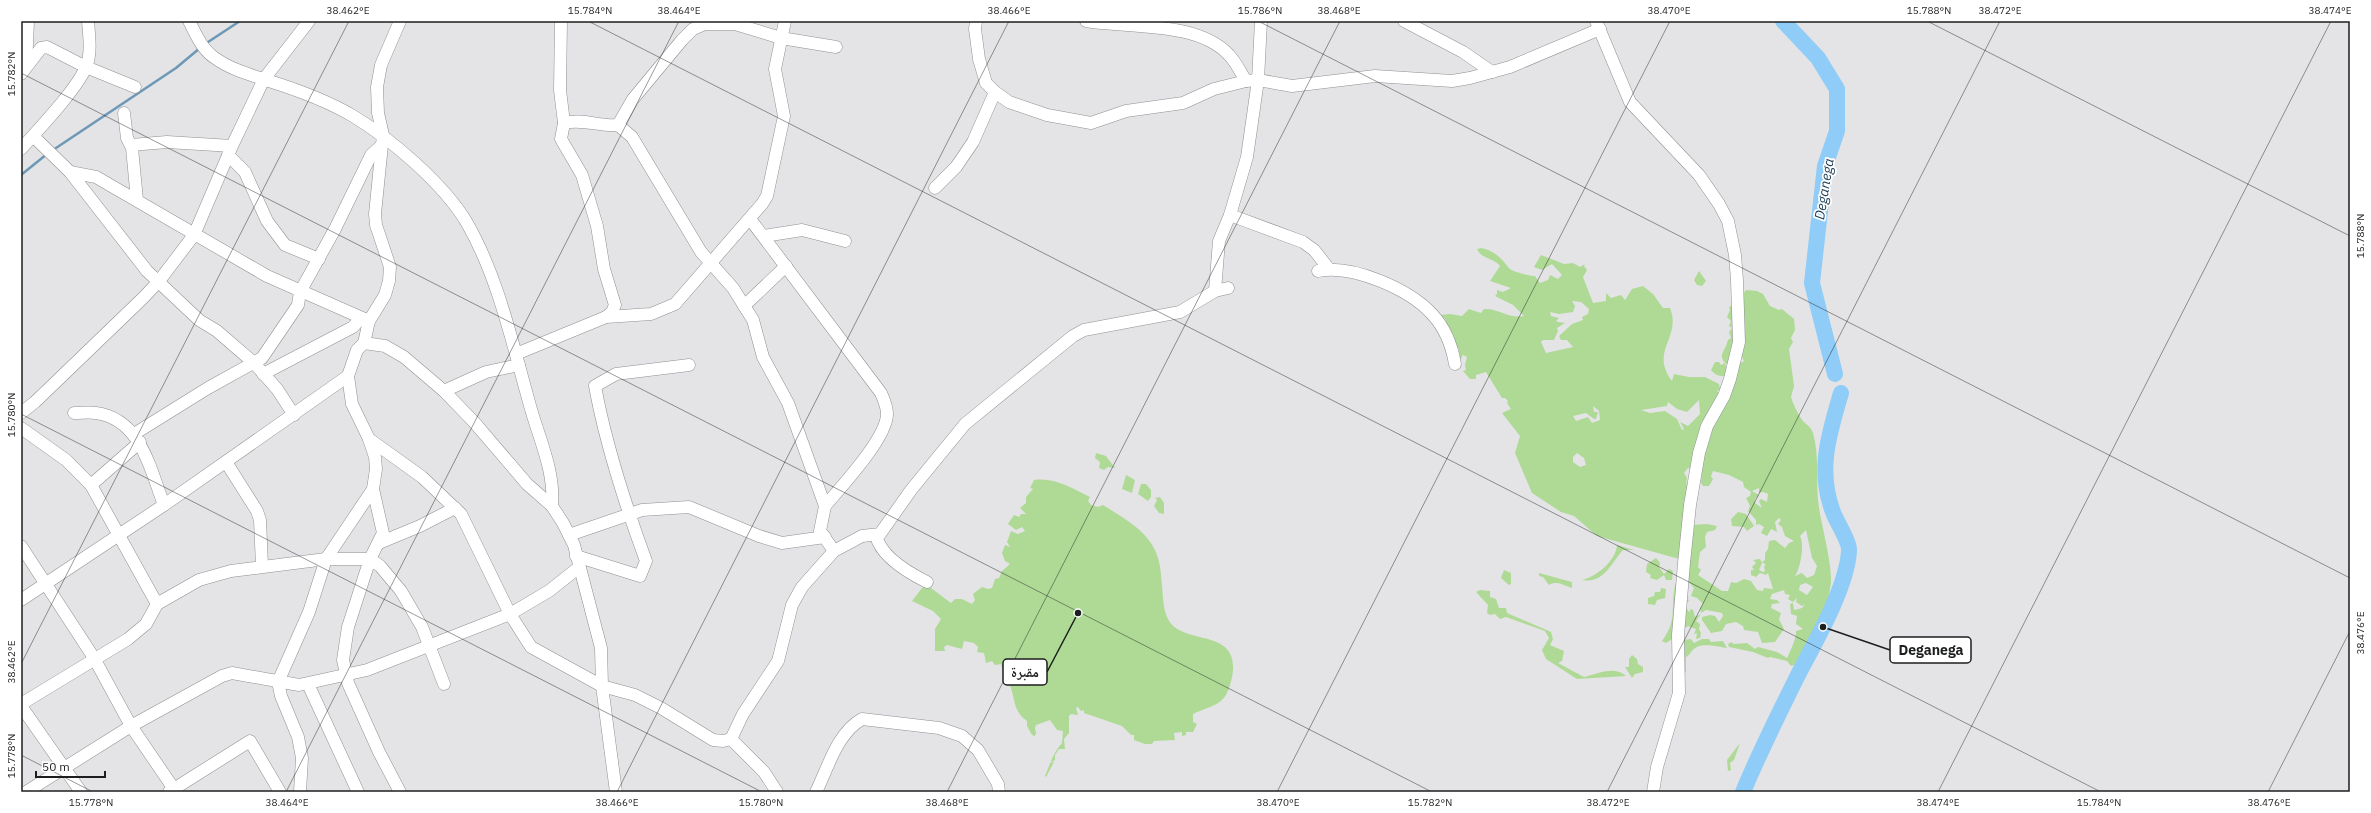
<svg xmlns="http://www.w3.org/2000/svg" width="2371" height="813" font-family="'IBM Plex Sans','Noto Naskh Arabic',sans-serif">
  <rect width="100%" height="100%" fill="#e4e4e6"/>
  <g fill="#aeda95" fill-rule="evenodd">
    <path d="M1481,248c13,2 21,11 28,20 3,4 21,8 26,8l5,7 8,-3 2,-5 8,4 4,-4 -10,-11 -10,6 -8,-3 7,-12 23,9 9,-1 7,4 5,-3 -1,2 3,4 -4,7 10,26 13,-2v-8l5,5 10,-3 4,5 7,-11 11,-3 10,8 10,14h7c12,30 -21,42 2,73l2,-7 15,3h16l14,7 1,5 -3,2 2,2 -23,57 -3,3 2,4 -4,12 -3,-1 -4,5 3,5 -1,6 2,-1 -9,76 -82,-23 -23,-20 -13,-4 -29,-19 -17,-40 5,-17 -18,-23 9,-4 -4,-6 1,-2 -3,-3h-3l-16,-26 -10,3v4h-6l-7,-8 3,-1 -1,-5 2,-8 -4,-2 -3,5 -1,-10 -13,-26v-4l-5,-5 9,-1 12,2 7,-7 12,4 3,-4c14,-1 25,10 40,7l-11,-11 -18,-9 2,-2v-4l6,2 8,-4 -21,-7 10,-15c-6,-8 -19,-7 -23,-17zM1572,301l9,1 8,7 -1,5 -6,3 1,3 -11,4 -13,12 2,4h6l6,7 -27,6 -5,-11 2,-2h11l4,-9 -1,-3 8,-5 -7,-1 -2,-1 3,-3 -8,-2 -1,-4 9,2 14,-2 2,-6zM1699,400l1,14 -12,12 -8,-4 4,7 -2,1 -5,-11 -12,-8 -15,2 -9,-3 26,-4 1,-4 9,7 10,3zM1593,406l6,5 1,9 -8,3 -4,-6 -12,4 -3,-5 13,-3 8,6h2l2,-7h-4zM1577,453l7,5 2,7 -6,2 -7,-5v-5z"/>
    <path d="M1699,271l7,10 -4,5 -5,-1 -3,-5z"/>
    <path d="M1746,290l11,1 6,3 7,12 9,4 3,-1 12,10 1,11 -4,8 2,4 -4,7 5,37 -3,11c2,7 8,19 12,24 4,4 8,6 10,12 7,24 2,50 6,75 3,19 13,56 12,74 -1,18 -21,81 -40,84l-4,-5 -17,-4 -2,1 -15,-6 -24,-5 -1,-3 4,-2 1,2 14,-1 8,6 3,-2 19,5 10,6c4,-9 9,-18 9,-27l7,-2 -7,-5 1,-8 -6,-2 -1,-10 3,-1 1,7 8,-2 3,-4 -3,2 -6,-4 1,-4 -4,4 -5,-3 2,-4 -5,-1 -1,-4 -12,4 -2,5 7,1 3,3 -8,1 -1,4 10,5 -2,6 5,10 -9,13 -13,1 -4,-11 -14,-2 -1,-4 -7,-4 -10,2 -4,7 -11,2 -9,-13v-3l8,-2 5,1 4,6 4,-6 -1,-3 -16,-3 -5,3 -1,-5 3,-4 -6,-6 -6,-2 3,-8 -6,-7 -2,15 3,1 -4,2 4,1 -4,6 4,6 2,-3 2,1 2,7 6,-3 -5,7 4,3 -1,5 2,4 -1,5 -4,1 1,-6 -3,1 2,-5 -8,-3 -4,3v11l7,-1 3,4 8,-4h7l2,3 12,-1 4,7c-9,-1 -26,-6 -33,1 -3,2 -4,6 -8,8v15l-2,1 -4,-38 13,-110 14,-1 10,2 -2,4 -8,2 -2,5 1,10 -6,5 -2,15 3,3 -3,5 24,16h6l3,-9 5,1 8,-4 7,2 6,9 6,1 1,-3 9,1 -5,-16 -2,2 -6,-2 -4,4 -5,-2v-5h3l-2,-3 4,-4 -3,-3 7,-1 2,4 -3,7 4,2 2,-1 -1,-5 2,-1 -4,-3 3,-2v-7l3,-4 1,-8 6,-1 10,8 4,-5 5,-2 -9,-5 -3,-9 -4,-3 3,-4 -2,-2 -4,4 2,10 -6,-3 -4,7 -6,-3 3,-6 -5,-3 -3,1v-5l-8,-9 2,-5 -4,-8 4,-2 1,-4 -7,-5 -1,-5 -14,-7 -16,-4 -2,5 2,3 -4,7h-6l-2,-3 3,-37 30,-59 5,-23 5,-3 -3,-6 3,-56 -2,-4zM1759,488v5l4,-1 5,2 -1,8 -6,-3 -2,2 3,7 -7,-5v-4l4,-4 -7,-4zM1806,530l6,28 5,8 -3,9 -7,3 -5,-5 -7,3c5,-7 10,-31 5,-40zM1806,583l7,4 -6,8 -8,-5 1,-5z"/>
    <path d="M1733,305l1,35 -5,23 -4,1 2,4 -2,8c-5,1 -11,-2 -14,-6l4,-8h4l2,3 4,-2c-6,-7 -2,-11 1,-17 1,-2 1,-4 2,-6l3,-2 -2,-6 3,-4 -3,-2 2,-5 -4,-4 3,-7 -1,-3z"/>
    <path d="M1096,453l10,3 9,12 -7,-1 -4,3 -5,-2 1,-6 -5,-4z"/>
    <path d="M1126,475l9,5 -3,13 -10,-4z"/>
    <path d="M1034,480c20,-3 38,8 56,17l-2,4 3,4 7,2 5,-2c22,14 50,28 56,57 2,7 2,16 3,24 1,9 1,24 6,33 14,28 74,7 64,58 -6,29 -15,26 -39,37v8l4,2 -4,8h-7v3l-4,1v-4l-8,1 1,7 -21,1 -2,3h-7l-11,-4v-5h-3l-9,-9 -38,-13v-3l-3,1 -3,-4 -2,1 2,7 -7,-1 -2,2v17l-5,6 1,10h-6l-4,6v5l-5,3 4,-1 -8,15 -1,-1c5,-12 8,-23 17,-33l1,-12 -6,-1 -7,-10 -14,5 -1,3 1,5 -1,3 -3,-1 -5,-9v-5c-13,-9 -12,-20 -16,-33 -3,-8 -8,-15 -10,-24l-6,1 -3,-4 -6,2 -2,-10 -7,-1 1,-5 -4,-4 -10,-2 -2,8 -15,-4 -3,2 1,4h-10v-22l6,-10 -8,-8 -21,-10 10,-13 5,-3 24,18 4,-4h7l10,5 3,-4 -2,-6 9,-7 6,2 4,-1 3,-9 4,-1 3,-7 8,-7 -5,-3 -3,-8 3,-8 5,2 -3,-5 4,-11 7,3 7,-3 -3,-4 -6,3 -8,-6 6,-9 5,2 2,-3h5l-6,-6 6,-5v-6l7,-8 -3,-1z"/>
    <path d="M1141,484h5l5,6v7l-3,4 -10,-7z"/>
    <path d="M1160,497l4,6v11l-5,-1 -5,-7 3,-6 -2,-2z"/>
    <path d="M1738,512l8,2 8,12 -7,5 -3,-4 -12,-1 -1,-7z"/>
    <path d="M1617,545l17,5h-11c-12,13 -19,34 -41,30 14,-3 34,-19 35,-35z"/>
    <path d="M1656,558l4,5 -1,4 5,7 5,-5 4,2 -1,9h-6l-2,-5 -7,5 -7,-2 1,-3 -5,-3 1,-8z"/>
    <path d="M1504,570l7,3v11l-2,1 -8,-7z"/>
    <path d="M1539,573l33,9v6c-8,-2 -14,-8 -23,-3l-6,-8 -4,-1z"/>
    <path d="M1677,579l-2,58 -9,6 -4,-2c18,-24 6,-36 15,-62z"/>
    <path d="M1661,588l5,1 -1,9 -8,2 -2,5 -7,-1v-6l6,-2 1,-4h5z"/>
    <path d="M1480,590l10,1v6l6,2 3,9h7l1,5 44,19 2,7 -3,6 14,6 -2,10 -4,2 26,14c13,-3 30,-12 42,-1l-49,3 -31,-20 -4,-9 7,-12 -4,-7 -39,-14 -6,2 -5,-5 -5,1 -3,-2 1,-8 -12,-13z"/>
    <path d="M1632,655l5,4 1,5 5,3v5l-8,2 -3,4 -7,-11h4v-8z"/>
    <path d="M1740,743l-6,17 -4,3 1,7 -3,1 -1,-11z"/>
  </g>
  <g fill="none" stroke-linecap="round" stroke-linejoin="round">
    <g stroke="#6d98b6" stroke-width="2.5">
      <path d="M205,44l35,-23"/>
      <path d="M53,150l123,-82 24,-20"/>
      <path d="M21,175l26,-21"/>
    </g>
    <g stroke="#8fccf7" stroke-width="16">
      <path d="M1783,21l35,37 19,31v42l-12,35 -13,117 23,91"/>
      <path d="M1743,792c17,-41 37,-81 57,-121 17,-32 47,-85 49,-120 1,-9 -13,-30 -16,-39 -16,-42 -4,-78 8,-119"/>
    </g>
    <defs>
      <g id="minor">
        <path d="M189,21c7,13 13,29 26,37 15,11 33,16 51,22 29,9 60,20 87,36 38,23 91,68 114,107 31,54 45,119 62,179 9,35 26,67 23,104"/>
        <path d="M561,21l-1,69 4,33"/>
        <path d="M976,21l-1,8 4,30 7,24 9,9 14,10 38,13 44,8 35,-12 57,-8 31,-14 32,-8 12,-1 34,6 83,-10 77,5 18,-3 40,-11 90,-38"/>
        <path d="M1086,21c42,7 112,0 143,34 7,7 12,18 17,26"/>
        <path d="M1404,21l59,31 29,20"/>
        <path d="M1596,21l34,81 69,73 20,29 9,17 7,34 2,25 2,62 -9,37 -6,17 -17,30 -8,27 -9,52 -6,58 -6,72 1,58 -22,74 -4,25"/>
        <path d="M26,66l2,-45"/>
        <path d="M21,74l20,-26 6,-1 39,20 49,20"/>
        <path d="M124,113l3,25 5,10 5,52"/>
        <path d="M618,125l14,12 69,115 32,36 20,32 10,37 25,46 37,103 -5,25 14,20"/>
        <path d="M33,136l37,36 77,99 52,49 18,11 37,32 23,26 17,26"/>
        <path d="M131,145l36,-3 65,4"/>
        <path d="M21,149c17,-19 56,-60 65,-82 6,-14 3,-32 2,-46"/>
        <path d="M228,155l17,17 22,49 18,24 34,14"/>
        <path d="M70,172l26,5 171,99 102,45"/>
        <path d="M935,188l21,-21 17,-25 22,-50"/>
        <path d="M1230,215l73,27 11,8 15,19"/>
        <path d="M750,219l131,174c3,7 6,13 6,21 0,24 -46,73 -62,92"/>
        <path d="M764,236l38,-6 43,11"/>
        <path d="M1318,271c34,-7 91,18 114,43 13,14 20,32 23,50"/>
        <path d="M1215,291l4,-50 11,-26 17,-58 11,-77 3,-59"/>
        <path d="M744,306l42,-40"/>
        <path d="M606,317l45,-3 24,-10 87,-100 5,-8 17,-80 -9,-47 10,-48"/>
        <path d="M364,343l21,3 19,11 40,34 30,31 53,62 25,22 11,17 11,22 27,103 1,38 14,106"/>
        <path d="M516,354l90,-37 6,-5 3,-7 -11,-36 -7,-43 -15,-51 -21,-36 3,-16c19,-5 36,4 54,2l15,-26 49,-59 11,-11 12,-5h30l46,14 55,9"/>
        <path d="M263,374l90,-47 8,-9"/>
        <path d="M444,391l42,-19 33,-7"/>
        <path d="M21,413l14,-11 109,-105 15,-16 35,-46 38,-89 32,-67 45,-58"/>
        <path d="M74,413c8,0 15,-1 22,0 45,6 54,56 68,92"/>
        <path d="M21,428l45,32 25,25 66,119"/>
        <path d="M134,434l74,-46 54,-30 36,-53 2,-13 35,-63 36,-74 11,-10"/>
        <path d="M369,439l53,38 39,37 49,100 21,33 71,39 33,9 26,13 52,32 10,1 8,-2 12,-25 35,-53 14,-56 10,-18 32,-36 28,-15 18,-2 31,-44 54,-66 108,-88 11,-6 96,-18 35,-21 13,-3"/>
        <path d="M226,462l31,49 3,9 2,46"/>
        <path d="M91,485l49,-43"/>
        <path d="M373,489l10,44 -13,26 -22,68 -5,33 5,23 31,69 21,40"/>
        <path d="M569,535l73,-25 47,-3 70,29 23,7 43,-6"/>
        <path d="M876,535c4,21 33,38 51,47"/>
        <path d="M379,543l41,-17 35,-18"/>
        <path d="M21,546l73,112 37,68 45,66"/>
        <path d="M576,556l64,20 6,-15c-21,-57 -40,-115 -51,-175l21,-12 73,-9"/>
        <path d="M21,600l143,-95 184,-129"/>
        <path d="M308,684l50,108"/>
        <path d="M21,704l107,-65 18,-15 11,-20 42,-24 32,-9 95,-12h44l10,7 21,25 21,36 22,57"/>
        <path d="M21,706l60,86"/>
        <path d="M731,739l33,33 13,20"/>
        <path d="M26,792l105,-66 91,-50 10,-3 67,12 68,-15 143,-56 39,-23 29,-23"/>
        <path d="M169,792l81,-51 30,51"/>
        <path d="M300,792l2,-34 -4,-21 -17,-41 -3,-14 31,-70 17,-53 47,-70 3,-20 -1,-12 -6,-18 -17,-35 -4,-28 9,-26 7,-7 5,-22 16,-26 4,-14 1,-14 -14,-42 -1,-11 8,-79 -5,-22 -1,-26 4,-22 19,-44"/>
        <path d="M816,792c12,-24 21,-59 46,-73l77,9 23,8 16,14 20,34 1,8"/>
      </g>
    </defs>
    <use href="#minor" stroke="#8f9091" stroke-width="13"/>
    <use href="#minor" stroke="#fff" stroke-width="12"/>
  </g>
  <path fill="none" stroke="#1d1e1e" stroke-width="1" stroke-opacity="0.45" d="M588,21l1513,771M1258,21l1092,557M1927,21l423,215M21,73l1411,719M21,414l741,378M21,664l328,-643M21,755l72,37M286,792l393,-771M617,792l392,-771M947,792l393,-771M1277,792l393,-771M1607,792l393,-771M1938,792l393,-771M2268,792l82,-161"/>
  <g text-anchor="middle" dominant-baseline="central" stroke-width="3.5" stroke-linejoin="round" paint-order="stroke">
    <g font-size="14" font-style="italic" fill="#1b3d54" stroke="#fff">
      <text transform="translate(1824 189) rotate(-81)">Deganega</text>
    </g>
  </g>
  <path fill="none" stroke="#1d1e1e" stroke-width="1.5" d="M1823 627L1890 650M1078 613L1047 672"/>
  <g fill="#1d1e1e" stroke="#fff" stroke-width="1.5">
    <circle cx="1823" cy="627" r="4"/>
    <circle cx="1078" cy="613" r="4"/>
  </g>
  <g fill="#fff" stroke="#1d1e1e" stroke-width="1.5">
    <rect x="1890" y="637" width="81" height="26" rx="4"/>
    <rect x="1003" y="659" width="44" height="26" rx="4"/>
  </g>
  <g font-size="14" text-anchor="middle" font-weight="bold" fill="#1d1e1e">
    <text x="1931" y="655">Deganega</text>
    <text x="1025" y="677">مقبرة</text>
  </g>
  <rect width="2371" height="813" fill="none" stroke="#ffffff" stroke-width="44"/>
  <path d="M36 771v6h69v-6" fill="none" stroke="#1d1e1e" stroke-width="2"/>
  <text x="42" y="771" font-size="12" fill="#1d1e1e" stroke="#ffffff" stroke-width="3" paint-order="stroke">50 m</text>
  <rect x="22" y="22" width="2327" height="769" fill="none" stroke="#1d1e1e" stroke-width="1.5"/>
  <g font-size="10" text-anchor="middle" fill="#1d1e1e">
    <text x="348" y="14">38.462°E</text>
    <text x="590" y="14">15.784°N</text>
    <text x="679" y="14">38.464°E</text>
    <text x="1009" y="14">38.466°E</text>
    <text x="1260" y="14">15.786°N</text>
    <text x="1339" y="14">38.468°E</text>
    <text x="1669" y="14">38.470°E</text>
    <text x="1929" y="14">15.788°N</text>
    <text x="2000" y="14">38.472°E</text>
    <text x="2330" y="14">38.474°E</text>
    <text transform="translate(11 74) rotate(-90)" y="4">15.782°N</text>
    <text transform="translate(2360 236) rotate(-90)" y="4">15.788°N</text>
    <text transform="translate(11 415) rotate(-90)" y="4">15.780°N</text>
    <text transform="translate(2360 633) rotate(-90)" y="4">38.476°E</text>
    <text transform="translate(11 662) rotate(-90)" y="4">38.462°E</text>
    <text transform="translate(11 756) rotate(-90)" y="4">15.778°N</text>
    <text x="91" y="806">15.778°N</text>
    <text x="287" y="806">38.464°E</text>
    <text x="617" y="806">38.466°E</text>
    <text x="761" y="806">15.780°N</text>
    <text x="947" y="806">38.468°E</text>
    <text x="1278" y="806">38.470°E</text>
    <text x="1430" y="806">15.782°N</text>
    <text x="1608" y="806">38.472°E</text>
    <text x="1938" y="806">38.474°E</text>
    <text x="2099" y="806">15.784°N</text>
    <text x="2269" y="806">38.476°E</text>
  </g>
</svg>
